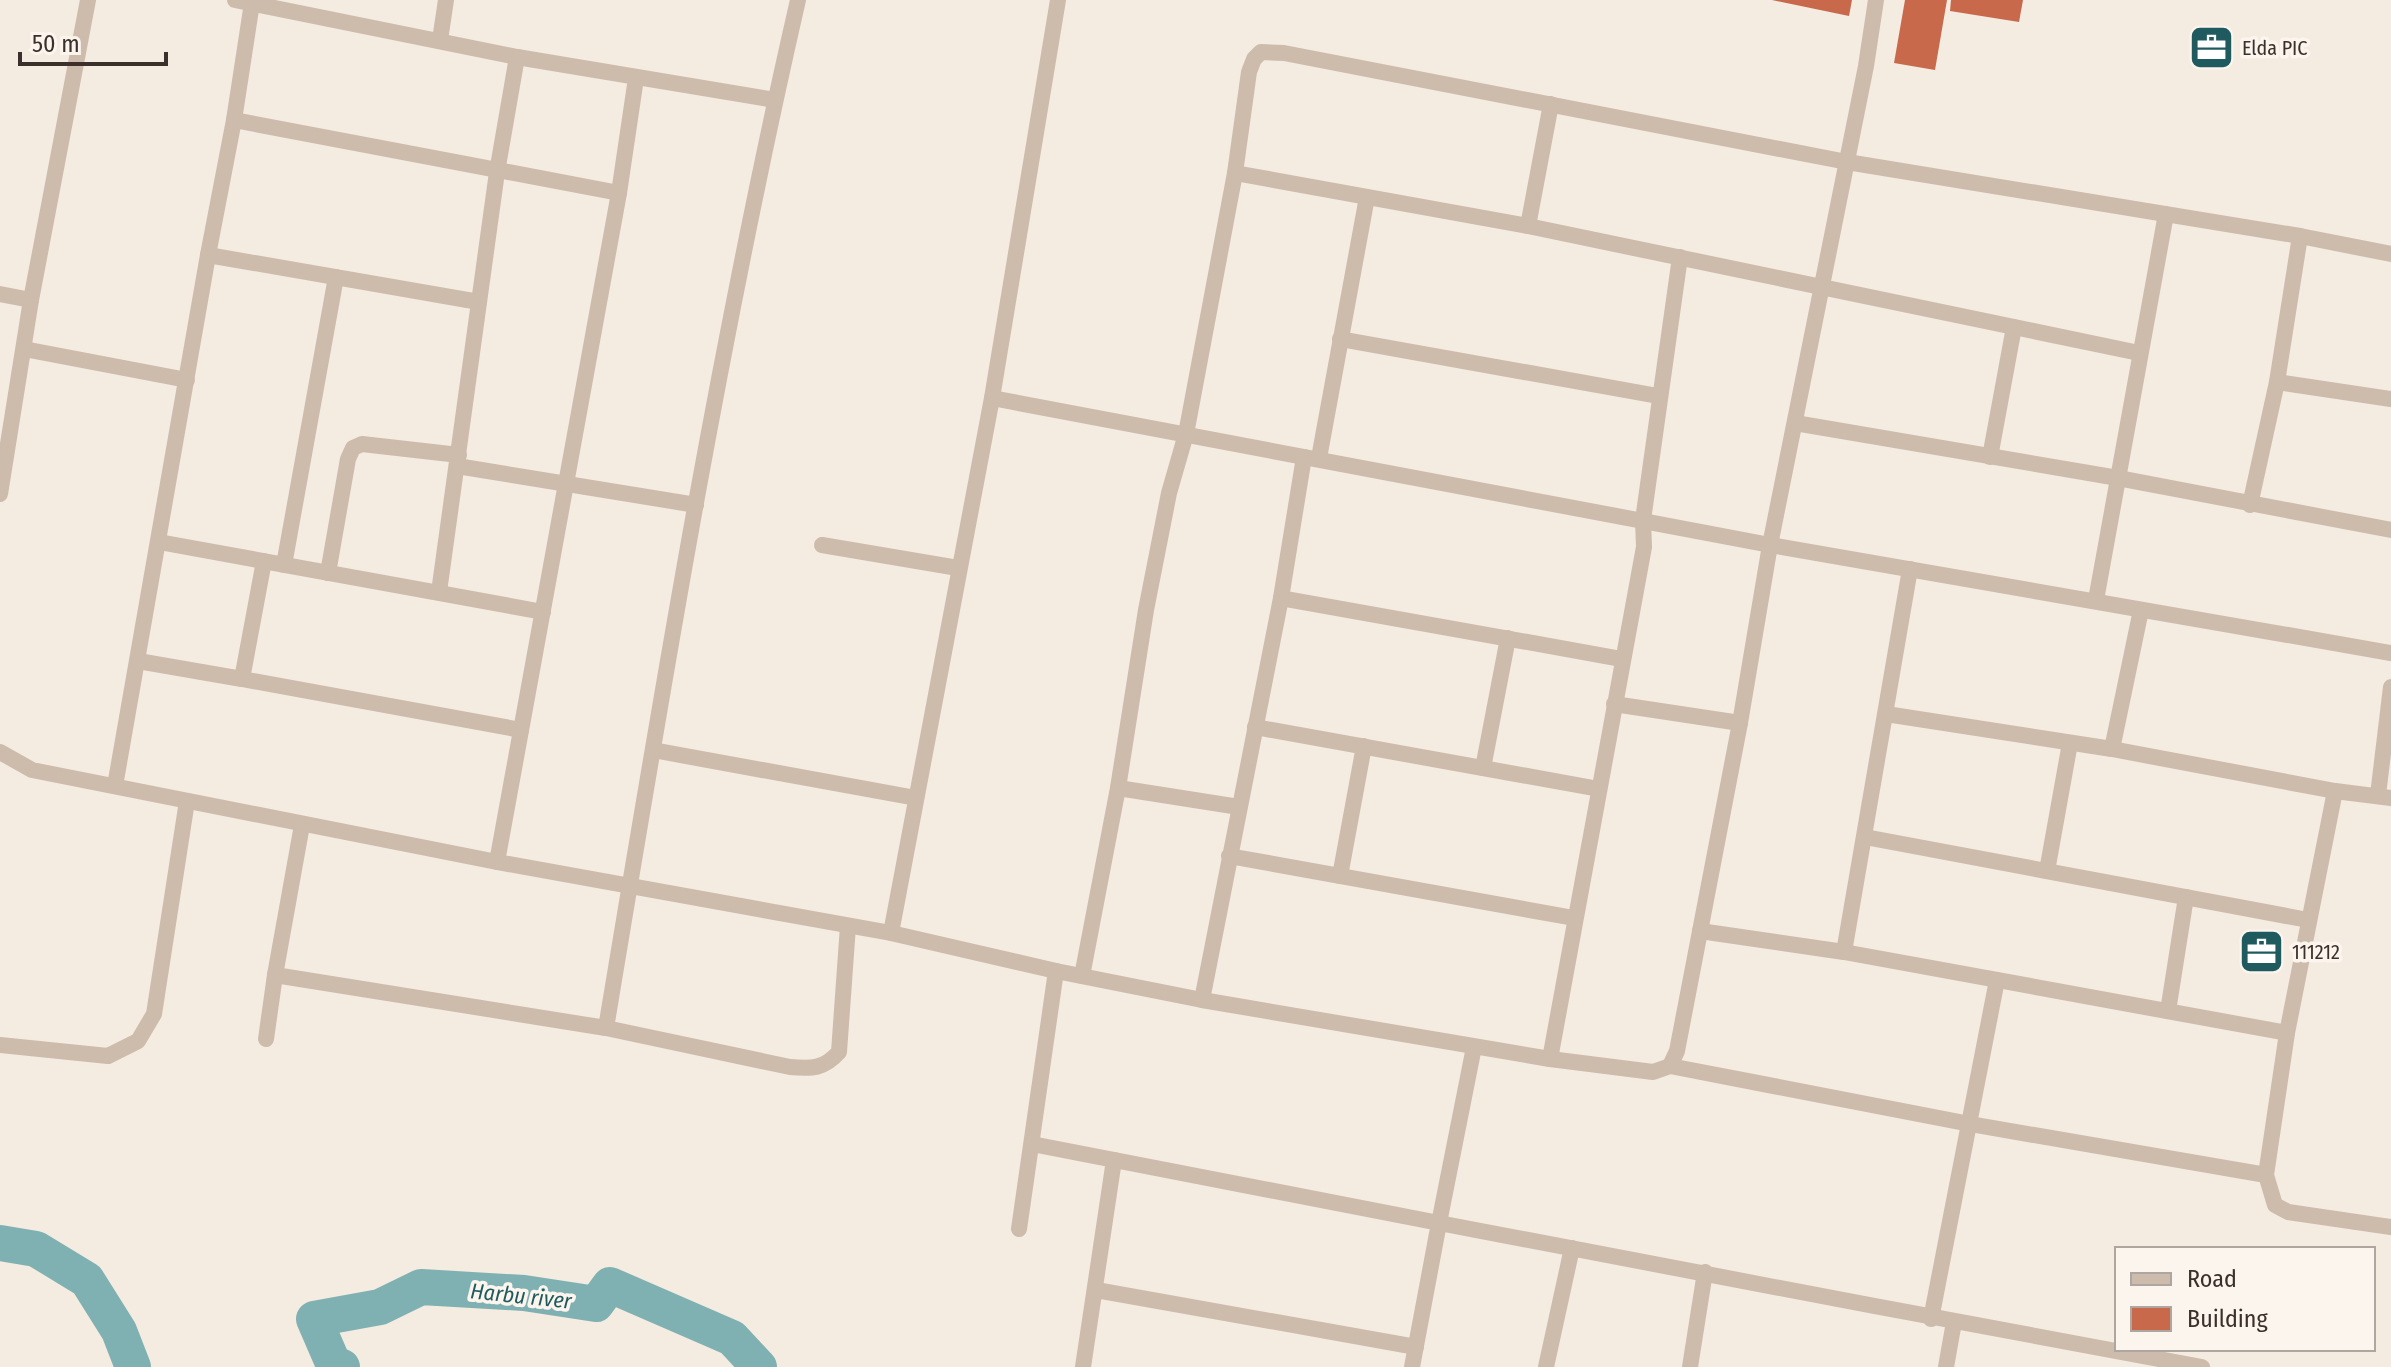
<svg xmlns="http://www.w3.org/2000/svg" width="2391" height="1367" font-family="'Fira Sans Condensed',sans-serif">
  <rect width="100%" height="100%" fill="#f4ebe1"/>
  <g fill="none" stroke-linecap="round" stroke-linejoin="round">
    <g stroke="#7fb0b2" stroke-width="36">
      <path d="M0,1243l36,6 51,31 32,51 14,36"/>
      <path d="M342,1367l-9,-4 -19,-44 66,-12 41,-20 103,6 72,11 14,-19 122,53 27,29"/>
    </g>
  </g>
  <g fill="#c8694b">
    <path d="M1772,0h80l-3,16z"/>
    <path d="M1905,0h42l-12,70 -41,-7z"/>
    <path d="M1951,0h72l-4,22 -69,-11z"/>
  </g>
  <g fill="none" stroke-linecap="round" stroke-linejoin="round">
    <g stroke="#cdbbac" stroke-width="16">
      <path d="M235,0l282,57 258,43"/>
      <path d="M440,40l6,-40"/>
      <path d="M234,120l385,73"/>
      <path d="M1235,173l293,53 611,127"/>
      <path d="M1528,226l23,-122"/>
      <path d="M208,255l271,47"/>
      <path d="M0,294l31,6"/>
      <path d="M1340,339l318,57"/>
      <path d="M24,349l163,31"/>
      <path d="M2277,382l114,17"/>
      <path d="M992,398l778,147 621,108"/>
      <path d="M1795,423l323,55 273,52"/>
      <path d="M1990,457l24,-130"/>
      <path d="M1319,458l48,-261"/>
      <path d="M457,466l239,39"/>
      <path d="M0,494l31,-194 57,-300"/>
      <path d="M2250,505l27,-123 23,-146"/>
      <path d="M159,542l384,70"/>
      <path d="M822,545l136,23"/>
      <path d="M264,561l-22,118 279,51"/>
      <path d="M284,565l52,-288"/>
      <path d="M328,573l20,-114 5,-11 9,-4 97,11"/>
      <path d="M439,592l58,-420 20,-115"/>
      <path d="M1281,598l341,61"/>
      <path d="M2096,600l70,-386"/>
      <path d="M138,661l104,18"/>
      <path d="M1614,704l126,19"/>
      <path d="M1886,714l226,35 223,42 56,7"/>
      <path d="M1255,727l344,62"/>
      <path d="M2112,749l29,-139"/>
      <path d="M653,750l263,48"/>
      <path d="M0,752l32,18 465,92 394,71 165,38 146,29 348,59 103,13 17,-6 300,58 296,51"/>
      <path d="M1483,768l25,-130"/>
      <path d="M115,786l93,-531 26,-135 18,-117"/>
      <path d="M1118,788l121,19"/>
      <path d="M2335,791l-48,242 -21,142 9,30 13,7 103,15"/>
      <path d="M2378,795l13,-108"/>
      <path d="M302,825l-27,150 331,53 184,39c22,2 34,2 49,-15l9,-126"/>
      <path d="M1865,837l443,83"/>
      <path d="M1229,856l345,62"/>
      <path d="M497,862l122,-669 17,-115"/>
      <path d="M2047,871l23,-128"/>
      <path d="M1340,876l24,-130"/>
      <path d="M1700,931l144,21 443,81"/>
      <path d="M891,933l101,-535 66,-398"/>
      <path d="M1844,952l66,-383"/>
      <path d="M1082,976l36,-188 28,-178 23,-117 17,-59 49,-261 14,-101 5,-13 7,-7 23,1 563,109 453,74 91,18"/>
      <path d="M1202,1000l79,-402 23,-141"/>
      <path d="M2168,1011l18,-114"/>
      <path d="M606,1028c57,-343 114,-688 192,-1028"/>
      <path d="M266,1039l9,-64"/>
      <path d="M0,1045l108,11 30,-15 16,-27 33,-213"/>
      <path d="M1474,1047l-35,176c255,48 508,98 763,144"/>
      <path d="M1550,1059l94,-512 -1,-27 37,-263"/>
      <path d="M1670,1066l7,-15 63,-328 30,-178 96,-479 10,-66"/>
      <path d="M1032,1144l407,79 -27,144"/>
      <path d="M1019,1229l37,-258"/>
      <path d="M1096,1290l320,57"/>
      <path d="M1931,1319l66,-339"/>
      <path d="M1083,1367l31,-207"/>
      <path d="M1546,1367l26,-119"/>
      <path d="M1690,1367l15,-95"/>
      <path d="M1946,1367l8,-45"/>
    </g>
  </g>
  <defs>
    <symbol id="office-square" viewBox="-11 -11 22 22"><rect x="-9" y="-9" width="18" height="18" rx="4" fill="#1f5a5e" stroke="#fbf5ee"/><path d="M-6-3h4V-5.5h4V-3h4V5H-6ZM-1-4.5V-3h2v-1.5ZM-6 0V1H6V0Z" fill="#fff"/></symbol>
  </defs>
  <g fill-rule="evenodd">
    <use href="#office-square" x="2186" y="22" width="51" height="51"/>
    <use href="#office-square" x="2236" y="926" width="51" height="51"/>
  </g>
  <g text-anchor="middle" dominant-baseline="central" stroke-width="7" stroke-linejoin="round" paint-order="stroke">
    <g font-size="20" fill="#3b302b" stroke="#fbf5ee" text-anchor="start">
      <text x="2242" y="48">Elda PIC</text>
      <text x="2292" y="952">111212</text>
    </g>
    <g font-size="22" font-style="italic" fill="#1f5a5e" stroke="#fbf5ee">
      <text transform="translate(521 1296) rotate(6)">Harbu river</text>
    </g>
  </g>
  <rect x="2115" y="1247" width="260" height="104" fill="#fbf5ee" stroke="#aea6a0" stroke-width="2"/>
  <rect x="2131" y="1273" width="40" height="12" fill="#cdbbac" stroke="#aea6a0" stroke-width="2"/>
  <text x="2187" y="1287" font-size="24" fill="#3b302b">Road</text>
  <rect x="2131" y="1307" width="40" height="24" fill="#c8694b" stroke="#aea6a0" stroke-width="2"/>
  <text x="2187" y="1327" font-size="24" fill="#3b302b">Building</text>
  <path d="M20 52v12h146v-12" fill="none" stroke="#3b302b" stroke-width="4"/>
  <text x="32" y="52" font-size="24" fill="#3b302b" stroke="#fbf5ee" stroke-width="6" paint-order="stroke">50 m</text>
</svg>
